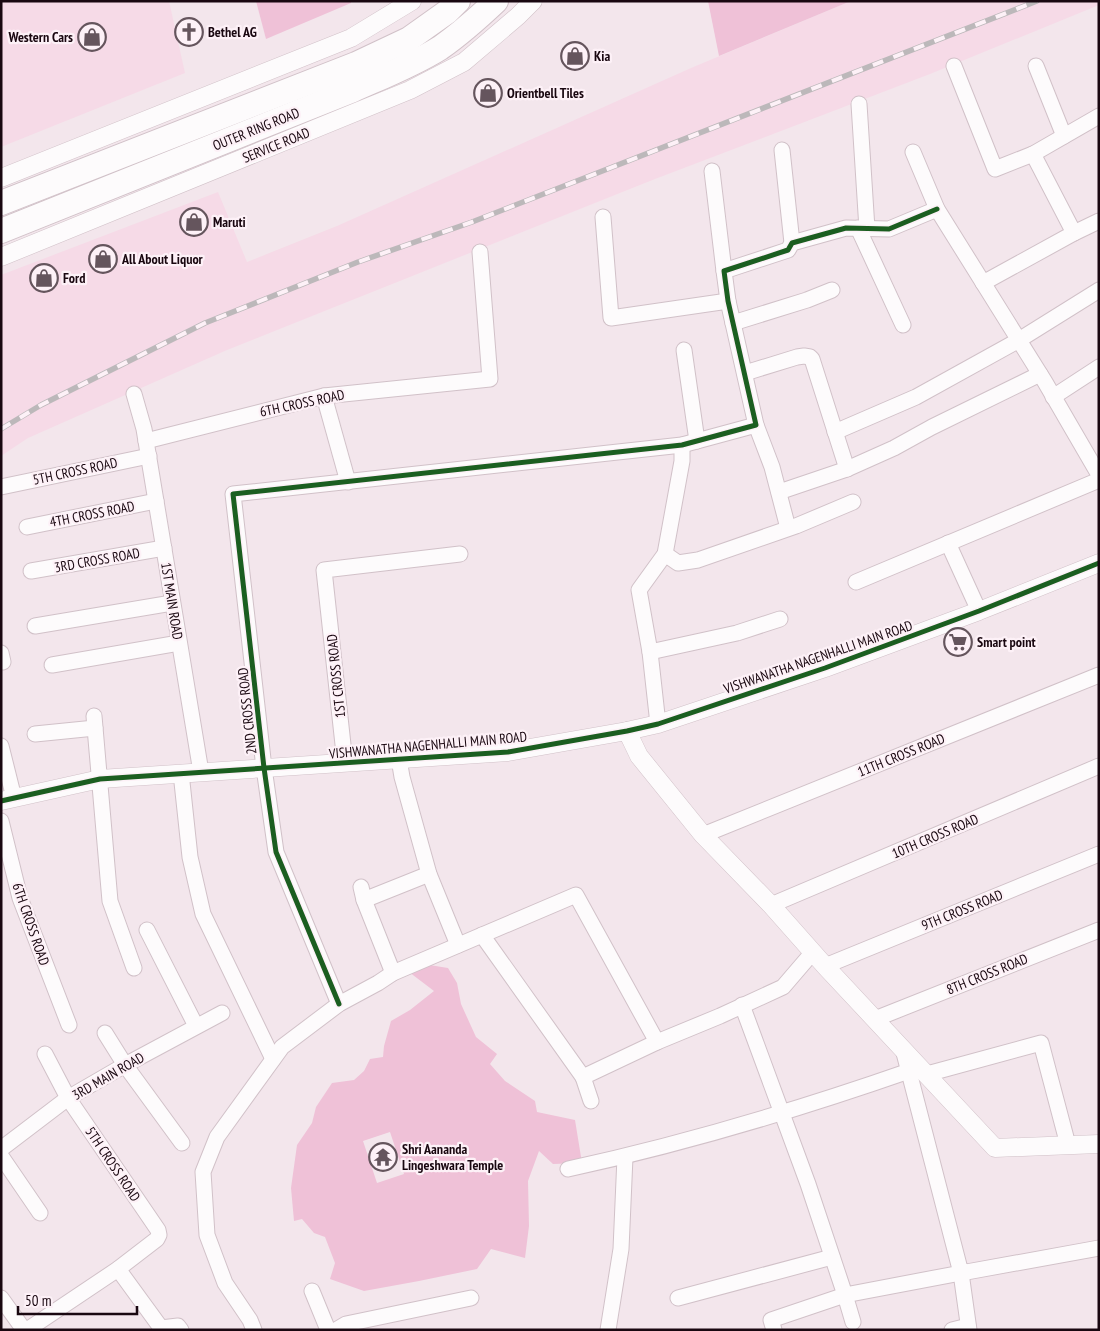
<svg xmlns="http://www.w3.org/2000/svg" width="1100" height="1331" font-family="'PT Sans Narrow',sans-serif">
  <rect width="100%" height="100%" fill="#f3e6ec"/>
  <g fill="#f6dae7">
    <path d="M1,1h168l16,72 -184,74z"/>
    <path d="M851,1h248v4l-169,69 -275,105 -428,171 -199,88 -27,18v-181l217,-83 29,70 90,-36 354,-158z"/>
  </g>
  <g fill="#efc1d7" fill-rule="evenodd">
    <path d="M256,1h95v2l-85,36z"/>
    <path d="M708,1h143l-132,55z"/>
    <path d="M423,964l25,4 9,15 4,21 15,33 21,17 -7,10 15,17 30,20 2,11 38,8 7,43 -29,1 -14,-13 -11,30 1,45 -4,32 -34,-9 -14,20 -58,12 -55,10 -34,-12 5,-16 -10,-26 -11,-4 -12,-14 -8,2 -3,-33 6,-43 15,-22 4,-16 16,-24 22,-3 10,-9 6,-12 13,-2 1,-11 7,-25 19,-11 24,-19 -25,-19zM390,1132l14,42 -27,9 -14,-42z"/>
  </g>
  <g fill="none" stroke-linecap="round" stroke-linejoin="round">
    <defs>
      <g id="minor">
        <path d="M954,66l41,103 38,-15 66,-38"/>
        <path d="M1036,66l28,70"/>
        <path d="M859,104l8,125"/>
        <path d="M782,150l10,93"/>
        <path d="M913,152l24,57 108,173 54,93"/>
        <path d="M712,171l12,100"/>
        <path d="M603,217l8,101 117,-17"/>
        <path d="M858,228l45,97"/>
        <path d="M1074,233l25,-12"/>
        <path d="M983,283l91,-50 -41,-79"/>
        <path d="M733,323l74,-23 25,-10"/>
        <path d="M684,350l13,91"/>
        <path d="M745,373l52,-16 7,-1 6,1 2,2 35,110"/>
        <path d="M134,394l10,35 57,343"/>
        <path d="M324,396l24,86"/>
        <path d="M1053,397l46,-30"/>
        <path d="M756,425l16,42 16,61"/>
        <path d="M835,432l81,-35 103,-57 80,-50"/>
        <path d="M146,441l178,-45 166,-17 -10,-127"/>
        <path d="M1,487l148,-31"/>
        <path d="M779,492l68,-23 47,-21 38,-21 108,-53"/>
        <path d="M27,527l129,-26"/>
        <path d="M948,543l31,68"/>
        <path d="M665,554l13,9 20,-3 98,-34 57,-24"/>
        <path d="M31,571l133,-23"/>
        <path d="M856,582l243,-102"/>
        <path d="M35,626l137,-23"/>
        <path d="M650,652l87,-19 43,-14"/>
        <path d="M1,653l2,9h-2"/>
        <path d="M52,665l127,-22"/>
        <path d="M94,716l16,185 24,67"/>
        <path d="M658,724l-8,-72 -11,-62 26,-36 17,-93v-16"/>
        <path d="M35,734l60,-6"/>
        <path d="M1,746l13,52"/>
        <path d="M399,759l3,18 27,97 29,71"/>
        <path d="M345,763l-21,-193 136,-16"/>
        <path d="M181,773l9,84 13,57 70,145"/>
        <path d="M1,821l19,77 49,127"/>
        <path d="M703,835l396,-160"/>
        <path d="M361,887l3,13 29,73"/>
        <path d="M364,900l65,-26"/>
        <path d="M771,905l328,-139"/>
        <path d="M147,930l49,96"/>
        <path d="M482,935l101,142"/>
        <path d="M825,966l274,-112"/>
        <path d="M339,1004l-63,-152 -12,-84 -31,-274 449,-49 74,-20 -28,-124 -4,-30 64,-21 4,-7 54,-15 43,1 48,-20"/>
        <path d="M742,1005l66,179 37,111 8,27"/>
        <path d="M875,1019l224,-89"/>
        <path d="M105,1033l20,32 57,78"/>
        <path d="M903,1049l58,224 138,-25"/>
        <path d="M927,1074l114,-31 27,102"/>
        <path d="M591,1101l-8,-24 74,-35 63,-26 63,-29 30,-35"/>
        <path d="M1,1149l67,-51 57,-33 97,-52"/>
        <path d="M1,1156l39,57"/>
        <path d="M568,1169c115,-25 229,-59 341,-98"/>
        <path d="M118,1269l43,59 17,-2 3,4"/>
        <path d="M312,1291l16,39"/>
        <path d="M1,1298l23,32"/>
        <path d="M678,1298l154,-41"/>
        <path d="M27,1330l91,-61 39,-30 2,-4 -1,-5 -90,-132 -23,-44"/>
        <path d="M254,1330l-4,-10 -25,-37 -18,-48 -4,-63 14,-35 65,-90 57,-43 39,-21 15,-10 183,-78 81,147"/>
        <path d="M336,1330l10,-6 125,-26"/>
        <path d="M608,1330l13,-81 4,-92"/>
        <path d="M774,1330l-3,-10 74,-25 116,-22 8,57"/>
        <path d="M952,1330l16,-4"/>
      </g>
      <g id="tertiary">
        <path d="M1,178l350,-140 61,-37"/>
        <path d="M1,257l409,-167 54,-28 54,-46 15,-15"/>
        <path d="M627,731l12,25 64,79 68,70 54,61 170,182 104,-4"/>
        <path d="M1,801l99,-22 408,-27 119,-21 31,-7 167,-56 154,-57 120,-48"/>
      </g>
      <g id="trunk">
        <path d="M1,203l355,-139 53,-25 38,-27 11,-11"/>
        <path d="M1,231l352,-141c29,-13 60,-25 87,-42 20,-14 38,-30 56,-47"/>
      </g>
    </defs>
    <use href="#minor" stroke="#d1c1c8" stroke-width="17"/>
    <use href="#tertiary" stroke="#d1c1c8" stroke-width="19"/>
    <use href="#trunk" stroke="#d1c1c8" stroke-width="26"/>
    <use href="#minor" stroke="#fdfbfc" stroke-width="15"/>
    <use href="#tertiary" stroke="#fdfbfc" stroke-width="18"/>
    <use href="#trunk" stroke="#fdfbfc" stroke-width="24"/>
    <defs>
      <path id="rail" d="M1,429l40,-24 164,-82 153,-61 114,-40 565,-221"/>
    </defs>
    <use href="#rail" stroke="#bcb8ba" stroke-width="5.5"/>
    <use href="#rail" stroke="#fdf1f7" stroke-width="4" stroke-dasharray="11" stroke-linecap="butt"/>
    <defs>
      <g id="cycleway">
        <path d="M1,801l99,-22 408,-27 119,-21 31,-7 167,-56 154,-57 120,-48"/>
        <path d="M339,1004l-63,-152 -12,-84 -31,-274 449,-49 74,-20 -28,-124 -4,-30 64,-21 4,-7 54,-15 43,1 48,-20"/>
      </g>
    </defs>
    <use href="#cycleway" stroke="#fdf1f7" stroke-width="8"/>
    <use href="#cycleway" stroke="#1b5e20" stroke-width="5"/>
  </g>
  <defs>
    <symbol id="church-ring" viewBox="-11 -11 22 22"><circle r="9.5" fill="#fdf1f7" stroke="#65555d" stroke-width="1.5"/><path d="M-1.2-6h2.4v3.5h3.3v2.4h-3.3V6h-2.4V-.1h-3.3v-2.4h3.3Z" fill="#65555d"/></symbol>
    <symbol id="shop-ring" viewBox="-11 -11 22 22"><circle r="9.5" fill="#fdf1f7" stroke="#65555d" stroke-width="1.5"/><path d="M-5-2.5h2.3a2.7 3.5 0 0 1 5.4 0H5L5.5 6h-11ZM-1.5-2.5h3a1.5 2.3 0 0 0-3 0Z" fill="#65555d"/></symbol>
    <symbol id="supermarket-ring" viewBox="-11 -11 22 22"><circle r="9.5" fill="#fdf1f7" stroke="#65555d" stroke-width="1.5"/><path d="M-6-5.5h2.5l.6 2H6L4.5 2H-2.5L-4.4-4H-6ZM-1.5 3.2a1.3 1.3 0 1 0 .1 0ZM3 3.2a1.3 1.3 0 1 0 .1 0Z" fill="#65555d"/></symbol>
    <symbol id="temple-ring" viewBox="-11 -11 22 22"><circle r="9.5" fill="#fdf1f7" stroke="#65555d" stroke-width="1.5"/><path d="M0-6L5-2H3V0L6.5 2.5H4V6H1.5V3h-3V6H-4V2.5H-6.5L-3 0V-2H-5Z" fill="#65555d"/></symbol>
  </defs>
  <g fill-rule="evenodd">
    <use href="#church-ring" x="173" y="16" width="32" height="32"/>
    <use href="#shop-ring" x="76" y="21" width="32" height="32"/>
    <use href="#shop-ring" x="559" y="40" width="32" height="32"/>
    <use href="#shop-ring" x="472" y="77" width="32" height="32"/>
    <use href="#shop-ring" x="178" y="206" width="32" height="32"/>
    <use href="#shop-ring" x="87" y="243" width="32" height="32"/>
    <use href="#shop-ring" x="28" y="262" width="32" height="32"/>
    <use href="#supermarket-ring" x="942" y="626" width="32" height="32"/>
    <use href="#temple-ring" x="367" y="1141" width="32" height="32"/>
  </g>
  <g text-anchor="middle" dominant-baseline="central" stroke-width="4.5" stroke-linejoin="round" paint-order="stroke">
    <g font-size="14" font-weight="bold" fill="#190710" stroke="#fdf1f7" text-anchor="start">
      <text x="208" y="32">Bethel AG</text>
      <text x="73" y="37" text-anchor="end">Western Cars</text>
      <text x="594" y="56">Kia</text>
      <text x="507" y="93">Orientbell Tiles</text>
      <text x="213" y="222">Maruti</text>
      <text x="122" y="259">All About Liquor</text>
      <text x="63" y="278">Ford</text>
      <text x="977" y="642">Smart point</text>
      <text x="402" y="1149">Shri Aananda<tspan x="402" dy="16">Lingeshwara Temple</tspan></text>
    </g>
    <g font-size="14" fill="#190710" stroke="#fdf1f7">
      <text transform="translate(256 129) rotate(-22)">OUTER RING ROAD</text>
      <text transform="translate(276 145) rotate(-22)">SERVICE ROAD</text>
      <text transform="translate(302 403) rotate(-12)">6TH CROSS ROAD</text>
      <text transform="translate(75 471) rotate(-12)">5TH CROSS ROAD</text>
      <text transform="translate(92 514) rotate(-11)">4TH CROSS ROAD</text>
      <text transform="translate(97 560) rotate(-10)">3RD CROSS ROAD</text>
      <text transform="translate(172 601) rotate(81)">1ST MAIN ROAD</text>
      <text transform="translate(818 657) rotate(-19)">VISHWANATHA NAGENHALLI MAIN ROAD</text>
      <text transform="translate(336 676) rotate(-96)">1ST CROSS ROAD</text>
      <text transform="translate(247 711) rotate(-96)">2ND CROSS ROAD</text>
      <text transform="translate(428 745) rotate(-5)">VISHWANATHA NAGENHALLI MAIN ROAD</text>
      <text transform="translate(901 755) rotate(-22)">11TH CROSS ROAD</text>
      <text transform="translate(935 836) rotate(-23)">10TH CROSS ROAD</text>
      <text transform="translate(962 910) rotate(-22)">9TH CROSS ROAD</text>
      <text transform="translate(31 924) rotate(71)">6TH CROSS ROAD</text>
      <text transform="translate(987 974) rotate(-22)">8TH CROSS ROAD</text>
      <text transform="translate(108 1076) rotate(-30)">3RD MAIN ROAD</text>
      <text transform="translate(113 1164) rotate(56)">5TH CROSS ROAD</text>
    </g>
  </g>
  <rect width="1100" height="1331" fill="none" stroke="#190710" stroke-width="5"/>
  <path d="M18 1306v8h119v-8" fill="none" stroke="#190710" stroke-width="2.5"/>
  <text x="25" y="1306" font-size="15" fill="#190710" stroke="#fdf1f7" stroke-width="4" paint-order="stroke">50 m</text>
</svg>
